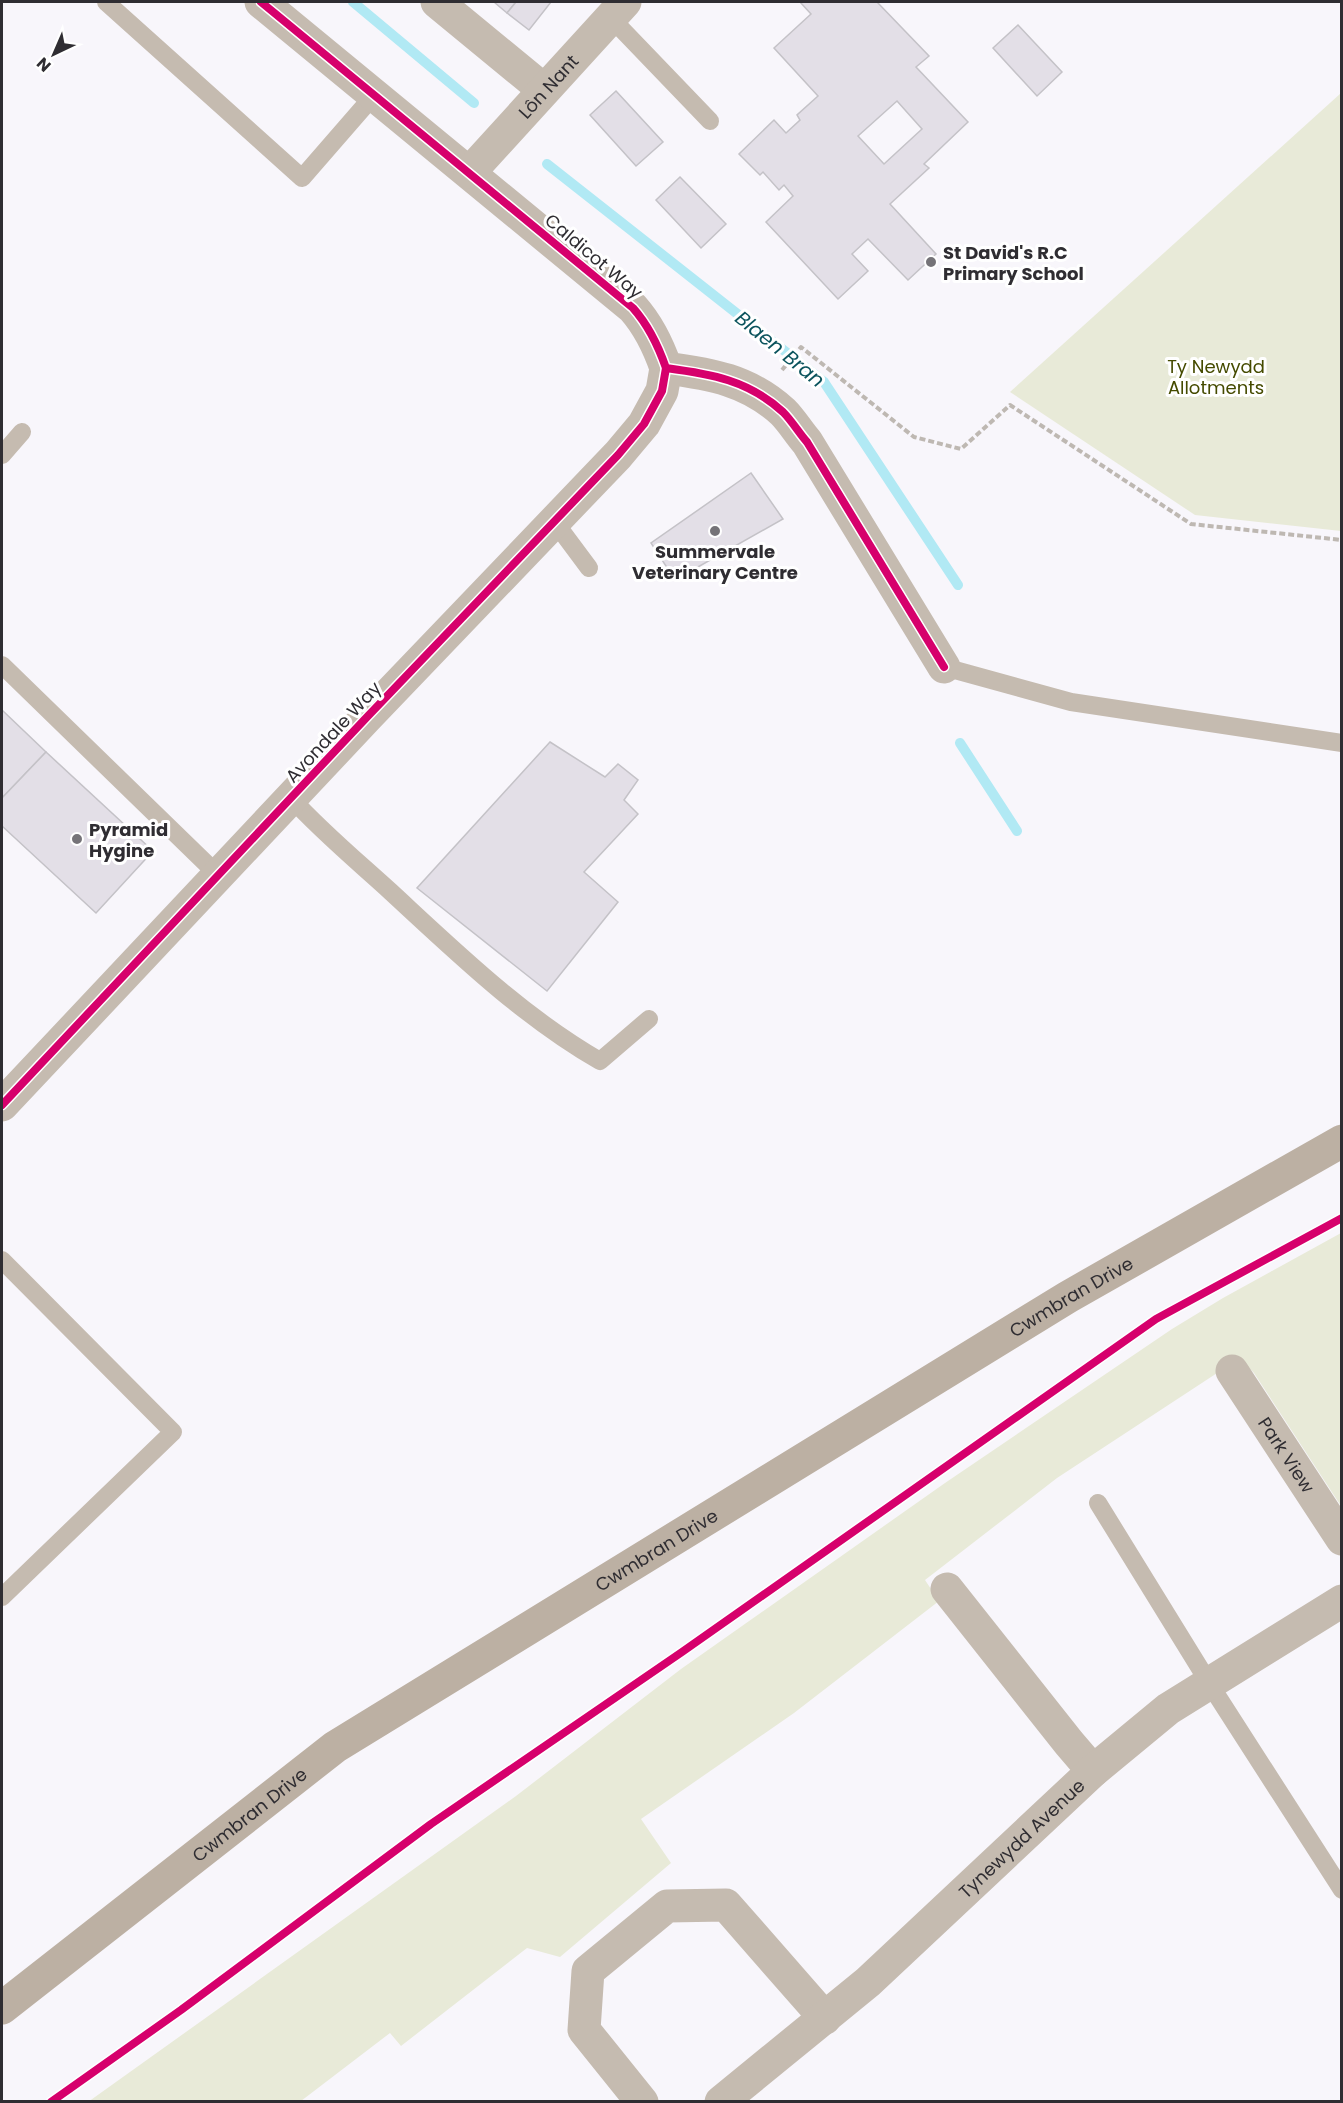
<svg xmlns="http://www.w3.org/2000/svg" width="1343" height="2103" font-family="Poppins,sans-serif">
  <rect width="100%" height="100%" fill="#f8f6fb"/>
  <g fill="#e8ead8">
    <path d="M1341,93v438l-146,-16 -185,-123z"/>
    <path d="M1341,1233v273l-87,-133 -14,-15 -183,120 -132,102 14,21 -145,112 -153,106 30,44 -111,94 -33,-9 -126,98 -11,-13 -89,68 -213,1 428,-306 165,-127 264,-186 227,-154 51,-31z"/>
  </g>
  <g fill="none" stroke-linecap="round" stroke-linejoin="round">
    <g stroke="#b1e9f4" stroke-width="10">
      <path d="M353,2l121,101"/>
      <path d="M547,164l277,218 134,203"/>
      <path d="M960,743l57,88"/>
    </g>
  </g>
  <g fill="#e3dfe7" stroke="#c4c2c7" stroke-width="1.5" fill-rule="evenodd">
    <path d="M494,2h22l-9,11z"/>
    <path d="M516,2h35l-22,28 -22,-17z"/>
    <path d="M800,2h77l52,54 -13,11 52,55 -44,42 5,4 -39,36 46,50 -28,26 -40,-41 -16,15 16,17 -30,28 -72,-77 27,-26 -9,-11 -5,5 -16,-18 -3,3 -21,-21 35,-34 12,13 14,-13 -3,-5 21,-19 -44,-48 37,-34zM897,101l25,28 -38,35 -26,-28z"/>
    <path d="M1018,25l44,47 -25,24 -44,-48z"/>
    <path d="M616,91l47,51 -27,24 -46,-51z"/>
    <path d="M680,177l46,47 -25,24 -45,-48z"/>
    <path d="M751,473l32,46 -108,61 -24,-37z"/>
    <path d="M2,710l44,42 -44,46z"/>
    <path d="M550,742l55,35 13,-13 20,16 -14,20 14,14 -54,58 34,30 -71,89 -130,-103z"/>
    <path d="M46,752l107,99 -57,62 -94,-87v-28z"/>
  </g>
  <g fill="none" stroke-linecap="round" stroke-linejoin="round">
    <path stroke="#beb8b2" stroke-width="4" stroke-dasharray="6 3" stroke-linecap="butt" d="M782,370l19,-23 113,90 47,12 49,-44 181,119 151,16"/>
    <g stroke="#c5bbb0" stroke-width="18">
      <path d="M106,2l196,176 73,-84"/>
      <path d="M611,18l99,103"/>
      <path d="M2,455l20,-23"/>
      <path d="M554,521l35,47"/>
      <path d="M2,665l216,210"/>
      <path d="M944,667l127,35 271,41"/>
      <path d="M291,798c31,34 66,63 100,94 65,60 132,125 209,169l49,-42"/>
      <path d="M2,1260l171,172 -171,165"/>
      <path d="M1098,1503l111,180 133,207"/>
    </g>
    <g stroke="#c5bbb0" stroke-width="33">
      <path d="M261,2l372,306c16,18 25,37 33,60 45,6 82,12 117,44 9,9 16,21 24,30l137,225"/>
      <path d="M437,2l107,88"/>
      <path id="s1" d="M470,172l155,-170"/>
      <path d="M2,1105l365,-388 251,-262 26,-31 18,-33 4,-23"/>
      <path id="s2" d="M1232,1371l110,168"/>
      <path d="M947,1589l122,154 24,28"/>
      <path d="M642,2102l-58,-72 4,-59 79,-65 59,-1 99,113"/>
      <path id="s3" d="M721,2102l147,-120 225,-211 75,-62 174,-108"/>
    </g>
    <path stroke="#bcb0a3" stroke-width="33" id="s4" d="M2,2008l333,-261 733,-450 274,-156"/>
    <defs>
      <g id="cycleway">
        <path d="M261,2l372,306c16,18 25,37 33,60 45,6 82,12 117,44 9,9 16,21 24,30l137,225"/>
        <path d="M2,1105l365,-388 251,-262 26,-31 18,-33 4,-23"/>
        <path d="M51,2102l130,-92 250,-186 251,-172 474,-333 186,-101"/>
      </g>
    </defs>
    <use href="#cycleway" stroke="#fff" stroke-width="11"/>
    <use href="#cycleway" stroke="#d6006c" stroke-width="8"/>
  </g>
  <g fill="#757378" stroke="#fff" stroke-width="2">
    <circle cx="931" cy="262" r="6"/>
    <circle cx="715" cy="531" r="6"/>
    <circle cx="77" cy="839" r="6"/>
  </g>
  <g text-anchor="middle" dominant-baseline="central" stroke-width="6" stroke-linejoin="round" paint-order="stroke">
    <g font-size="18" fill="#2f2d32" stroke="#fff">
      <text stroke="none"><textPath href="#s1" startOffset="116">Lôn Nant</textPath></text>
      <text transform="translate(594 256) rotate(40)">Caldicot Way</text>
      <text transform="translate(333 732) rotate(-47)">Avondale Way</text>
      <text stroke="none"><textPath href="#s4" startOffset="1286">Cwmbran Drive</textPath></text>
      <text stroke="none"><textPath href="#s2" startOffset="100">Park View</textPath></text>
      <text stroke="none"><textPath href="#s4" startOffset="800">Cwmbran Drive</textPath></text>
      <text stroke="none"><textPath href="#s4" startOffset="314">Cwmbran Drive</textPath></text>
      <text stroke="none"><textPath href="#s3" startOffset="400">Tynewydd Avenue</textPath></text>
    </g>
    <g font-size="18" font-weight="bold" fill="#2f2d32" stroke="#fff" text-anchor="start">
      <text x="943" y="252">St David's R.C<tspan x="943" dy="21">Primary School</tspan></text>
      <text x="715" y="551" text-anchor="middle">Summervale<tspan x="715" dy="21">Veterinary Centre</tspan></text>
      <text x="89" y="829">Pyramid<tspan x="89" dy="21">Hygine</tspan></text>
    </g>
    <g font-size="18" fill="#454b00" stroke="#fff">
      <text x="1216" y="366">Ty Newydd<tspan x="1216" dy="21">Allotments</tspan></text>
    </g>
    <g font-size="20" font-style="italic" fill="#0b545d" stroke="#fff">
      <text transform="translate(780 349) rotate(39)">Blaen Bran</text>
    </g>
  </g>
  <rect width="1343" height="2103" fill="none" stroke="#2f2d32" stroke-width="6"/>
  <g transform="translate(54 54) rotate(224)" stroke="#ffffff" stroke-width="4.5" paint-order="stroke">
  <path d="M0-4.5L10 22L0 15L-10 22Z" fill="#2f2d32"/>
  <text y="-9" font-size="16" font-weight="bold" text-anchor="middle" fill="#2f2d32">N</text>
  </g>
</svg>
